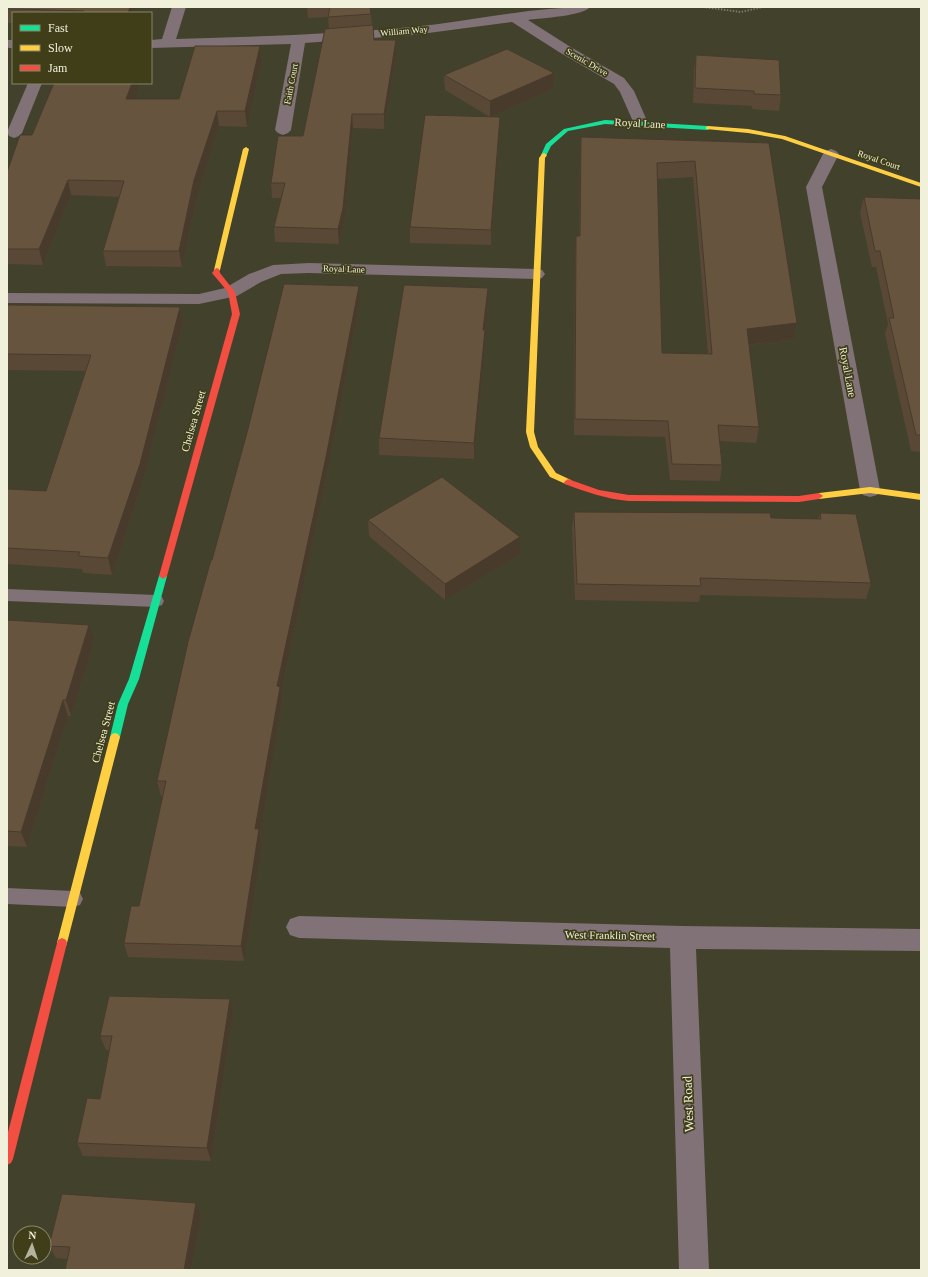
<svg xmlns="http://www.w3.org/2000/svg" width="928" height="1277" font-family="'Times New Roman',serif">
  <rect width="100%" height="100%" fill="#42412c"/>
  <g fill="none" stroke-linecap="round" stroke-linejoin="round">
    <path stroke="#7d7670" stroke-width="2" stroke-dasharray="1.5 1.5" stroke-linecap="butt" d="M703,7l38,5 22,-5"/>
    <g fill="#807276" fill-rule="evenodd">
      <path d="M7,589l149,6 6,2 2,4 -2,4 -6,2 -149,-6z"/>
      <path d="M7,888l66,3 7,2 3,6 -3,6 -7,2 -66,-3z"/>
    </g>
    <g fill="#807276" fill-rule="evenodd">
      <path d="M172,7h14l-10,32c79,-2 158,-5 236,-12 60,-6 118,-20 178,-20 -6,9 -50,11 -62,13l41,26 55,32 10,13 14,32 -3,3 -5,2 -5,-2 -15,-34 -6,-8 -55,-32 -47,-30 -99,13 -108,8 -14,87 -3,3 -5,2 -5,-2 -3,-3 16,-86 -140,4v-8l11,-1z"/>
      <rect x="7" y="40" width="6" height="8"/>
      <path d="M28,83h14l-20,50 -3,3 -5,2 -5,-2 -2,-4z"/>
      <path d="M831,149l5,2 3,3 -17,33 58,303 -3,5 -7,2 -7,-2 -3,-5 -54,-303 17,-33 3,-3z"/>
      <path d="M309,263l227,6 6,1 3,4 -3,4 -6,1 -227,-6 -28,1 -20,8 -24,14 -38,8 -192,-1v-10l192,1 26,-6 24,-14 24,-9z"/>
      <path d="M299,916l384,10 238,3v22l-225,-2 13,321h-30l-9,-322 -371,-10 -9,-3 -4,-8 4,-8z"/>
    </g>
    <g fill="#16e098" fill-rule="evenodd">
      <path d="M605,120l103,6 3,2 -3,2 -103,-6 -37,7 -17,15 -5,10 -5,-1 5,-11 18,-15z"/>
      <path d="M163,573l4,3 -28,103 -11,25 -8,33 -2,3h-6l-2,-3 8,-33 11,-25 30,-103z"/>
    </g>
    <g fill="#ffcf43" fill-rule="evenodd">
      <path d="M708,126l40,3 37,7 136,47v4l-139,-48 -34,-6 -42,-4v-2z"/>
      <path d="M246,147l3,2 -29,121 -3,2 -3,-2 29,-121z"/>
      <path d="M544,153l3,2 -2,3 -11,274 4,15 18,26 15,7 1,2 -4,3 -18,-8 -20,-30 -4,-15 13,-274 3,-4z"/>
      <path d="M870,487l51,7v6l-51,-7 -51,6 -4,-3 4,-3z"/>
      <path d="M115,733l3,1 2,3 -53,206 -1,3 -4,2 -4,-2 -1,-3 53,-206 2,-3z"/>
    </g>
    <g fill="#f24e42" fill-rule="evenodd">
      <path d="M217,268l2,1 1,4 15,19 5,22 -73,262 -4,3 -4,-3 73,-262 -4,-22 -16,-19 3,-4z"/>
      <path d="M568,479l31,11 30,5 170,1 20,-3 4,3 -4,3 -20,3 -170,-1c-23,-2 -43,-9 -64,-17l-1,-2z"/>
      <path d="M62,938l4,2 1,3 -54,216 -2,4 -4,2v-29l50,-193 1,-3z"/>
    </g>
  </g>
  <g fill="#594836" fill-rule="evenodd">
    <path d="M7,7h129l-2,6h-121v10h-6z"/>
    <path d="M307,7h63l2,18 2,15 22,14 -12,75 -31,-1 -9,95 -5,21 -64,-2 -1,-15 7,-29h-9l-1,-15 32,-47 26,-107 -1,-12 -20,1z"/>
    <path d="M260,46l2,15 -15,66 -28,-1 -22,70 -15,71 -76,-1 -3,-15 16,-54 -48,-2 -28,70 -36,-1v-92l25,-37 22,-52h86l-6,16h45z"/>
    <path d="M696,55l85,40 -2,16 -27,-2v-3l-59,-3 1,-33z"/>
    <path d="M554,73l-1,16 -63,28 -45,-27 -1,-15z"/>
    <path d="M500,117v15l-9,113 -81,-2v-16z"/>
    <path d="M581,137l188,6 28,180 -3,16 -45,6 10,82 -3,16 -36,-2 2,24 -2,16 -50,-1 -5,-43 -91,-2 1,-183 1,-16h3l1,-83zM693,177l15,177 -46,-1 -5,-174z"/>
    <path d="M864,197l57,2v253l-10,-1 -26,-117 3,-10 -12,-57h-4l-12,-54z"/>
    <path d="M488,288v16l-3,29v13l-11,113 -95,-4v-17z"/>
    <path d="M360,302l-33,171 -46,221 1,9 -22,130 2,12 -18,116 -116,-4 -4,-14 15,-37 24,-110h-2l-4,-15 55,-221z"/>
    <path d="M7,305l173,2 3,16 -40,157 -31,95 -29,-2 -1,-4 -75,-5v-75l39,2 39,-120 -78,-1z"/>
    <path d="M574,512l244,7 2,-6 51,70 -5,16 -166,-4 -1,7 -124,-2 -3,-72z"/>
    <path d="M368,520l152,34 -75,46 -76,-64z"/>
    <path d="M7,620l87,21 -23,75h-3l-41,131 -20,-1z"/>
    <path d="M230,999l3,15 -22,147 -128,-5 -6,-13 23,-44 9,-49h-3l-6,-14z"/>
    <path d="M201,1215l-10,55h-126l2,-11 -11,-1 -7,-12z"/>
  </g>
  <g fill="#483b2c">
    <path d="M129,7h7l-2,6h-6z"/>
    <path d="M396,40v14l-12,75v-15z"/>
    <path d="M8,46l3,14 -4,9v-22z"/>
    <path d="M260,46l2,15 -15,66 -2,-16z"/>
    <path d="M554,73l-1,16 -63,28v-16z"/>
    <path d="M132,83h8l-11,31 -3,-15z"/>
    <path d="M217,111l2,15 -22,70 -15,71 -3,-16 15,-71z"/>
    <path d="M352,114l1,14 -9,95 -5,21 -1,-15z"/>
    <path d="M500,117v15l-9,113v-15z"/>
    <path d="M68,180l3,15 -28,70 -4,-16z"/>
    <path d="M359,286l1,16 -33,171 -46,221 1,9 -22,130 2,12 -18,116 -3,-15 14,-117 22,-143z"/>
    <path d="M488,288v16l-3,29v13l-11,113v-16l9,-113z"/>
    <path d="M180,307l3,16 -40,157 -31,95 -4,-17z"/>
    <path d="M797,323l-3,16 -49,6 2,-16z"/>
    <path d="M520,537v17l-75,46v-16z"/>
    <path d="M89,625l5,16 -23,75 -5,-16z"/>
    <path d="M63,700l5,16 -41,131 -6,-15z"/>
    <path d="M230,999l3,15 -22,147 -4,-13z"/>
    <path d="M196,1203l5,12 -10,55h-7z"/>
  </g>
  <g fill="#67543f" stroke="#483b2c" fill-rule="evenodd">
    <path d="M7,7h123l-2,6h-45l1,-2 -66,-2h-11z"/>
    <path d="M330,7h40l1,7 -43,3z"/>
    <path d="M373,25l1,15h22l-12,74h-32l-9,94 -5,21 -64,-2 11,-44h-14l7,-47h25l22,-107z"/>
    <path d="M195,46h65l-15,65h-28l-23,69 -15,71h-76l21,-70 -56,-1 -29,69h-32v-77l13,-37h12l22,-52h78l-6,16h53z"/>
    <path d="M507,49l47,24 -64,28 -46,-26z"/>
    <path d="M696,55l83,5 2,35 -27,-1v-3l-59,-3z"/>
    <path d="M425,115l75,2 -9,113 -81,-3z"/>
    <path d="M581,137l188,6 28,180 -50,6 12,98 -41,-2 4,40 -50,-1 -4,-43 -93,-2 1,-183h4zM695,161l17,193 -50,-1 -5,-190z"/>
    <path d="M864,197l57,2v236h-5l-27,-117h5l-14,-67h-5z"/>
    <path d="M284,284l75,2 -33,171 -49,229 3,1 -25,142h4l-18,117 -117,-3 7,-37h8l27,-125h-9l31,-139 23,-82h1l36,-131z"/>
    <path d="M404,285l84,3 -5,42h2l-11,113 -95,-5z"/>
    <path d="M7,305l173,2 -40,157 -32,94 -30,-2 2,-4 -73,-4v-59l39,2 45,-136 -84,-1z"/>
    <path d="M442,477l78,60 -75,47 -77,-64z"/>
    <path d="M574,512l196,1 1,5 50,1 -1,-6 36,1 15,69 -171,-5 1,8 -124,-2z"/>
    <path d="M7,620l82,5 -23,75h-3l-42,132 -14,-1z"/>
    <path d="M109,996l121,3 -23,149 -130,-5 10,-45 13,1 12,-63h-12z"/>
    <path d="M62,1194l134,9 -12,67h-119l5,-23 -21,-1z"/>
  </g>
  <g text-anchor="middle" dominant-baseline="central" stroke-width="3.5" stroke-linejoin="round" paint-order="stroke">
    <g font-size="9" fill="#f0f0db" stroke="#3f3e19">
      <text transform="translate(404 31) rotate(-5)">William Way</text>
      <text transform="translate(587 62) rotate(30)">Scenic Drive</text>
      <text transform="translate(291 84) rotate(-79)">Faith Court</text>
      <text transform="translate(879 160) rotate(19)">Royal Court</text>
      <text transform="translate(344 269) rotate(2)">Royal Lane</text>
    </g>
    <g font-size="11" fill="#f0f0db" stroke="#3f3e19">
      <text transform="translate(640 123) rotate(3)">Royal Lane</text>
      <text transform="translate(848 372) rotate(79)">Royal Lane</text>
      <text transform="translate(193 421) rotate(-74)">Chelsea Street</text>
      <text transform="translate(103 732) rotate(-75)">Chelsea Street</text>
      <text transform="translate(610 935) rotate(1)">West Franklin Street</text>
    </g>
    <g font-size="13" fill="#f0f0db" stroke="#3f3e19">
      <text transform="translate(688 1104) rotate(-92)">West Road</text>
    </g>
  </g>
  <rect width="928" height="1277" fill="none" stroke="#f0f0db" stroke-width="16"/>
  <rect x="12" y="12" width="140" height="72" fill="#3f3e19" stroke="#868567"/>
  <rect x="20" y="25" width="20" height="6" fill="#16e098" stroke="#868567"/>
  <text x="48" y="32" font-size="12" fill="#f0f0db">Fast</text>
  <rect x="20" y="45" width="20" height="6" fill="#ffcf43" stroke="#868567"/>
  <text x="48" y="52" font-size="12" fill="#f0f0db">Slow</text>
  <rect x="20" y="65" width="20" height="6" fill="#f24e42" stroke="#868567"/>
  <text x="48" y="72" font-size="12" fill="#f0f0db">Jam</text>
  <g transform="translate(32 1245) rotate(3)"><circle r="19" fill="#3f3e19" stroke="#868567"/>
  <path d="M0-3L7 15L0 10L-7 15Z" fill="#b3b39e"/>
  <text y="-6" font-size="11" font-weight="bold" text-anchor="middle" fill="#f0f0db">N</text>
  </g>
</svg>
